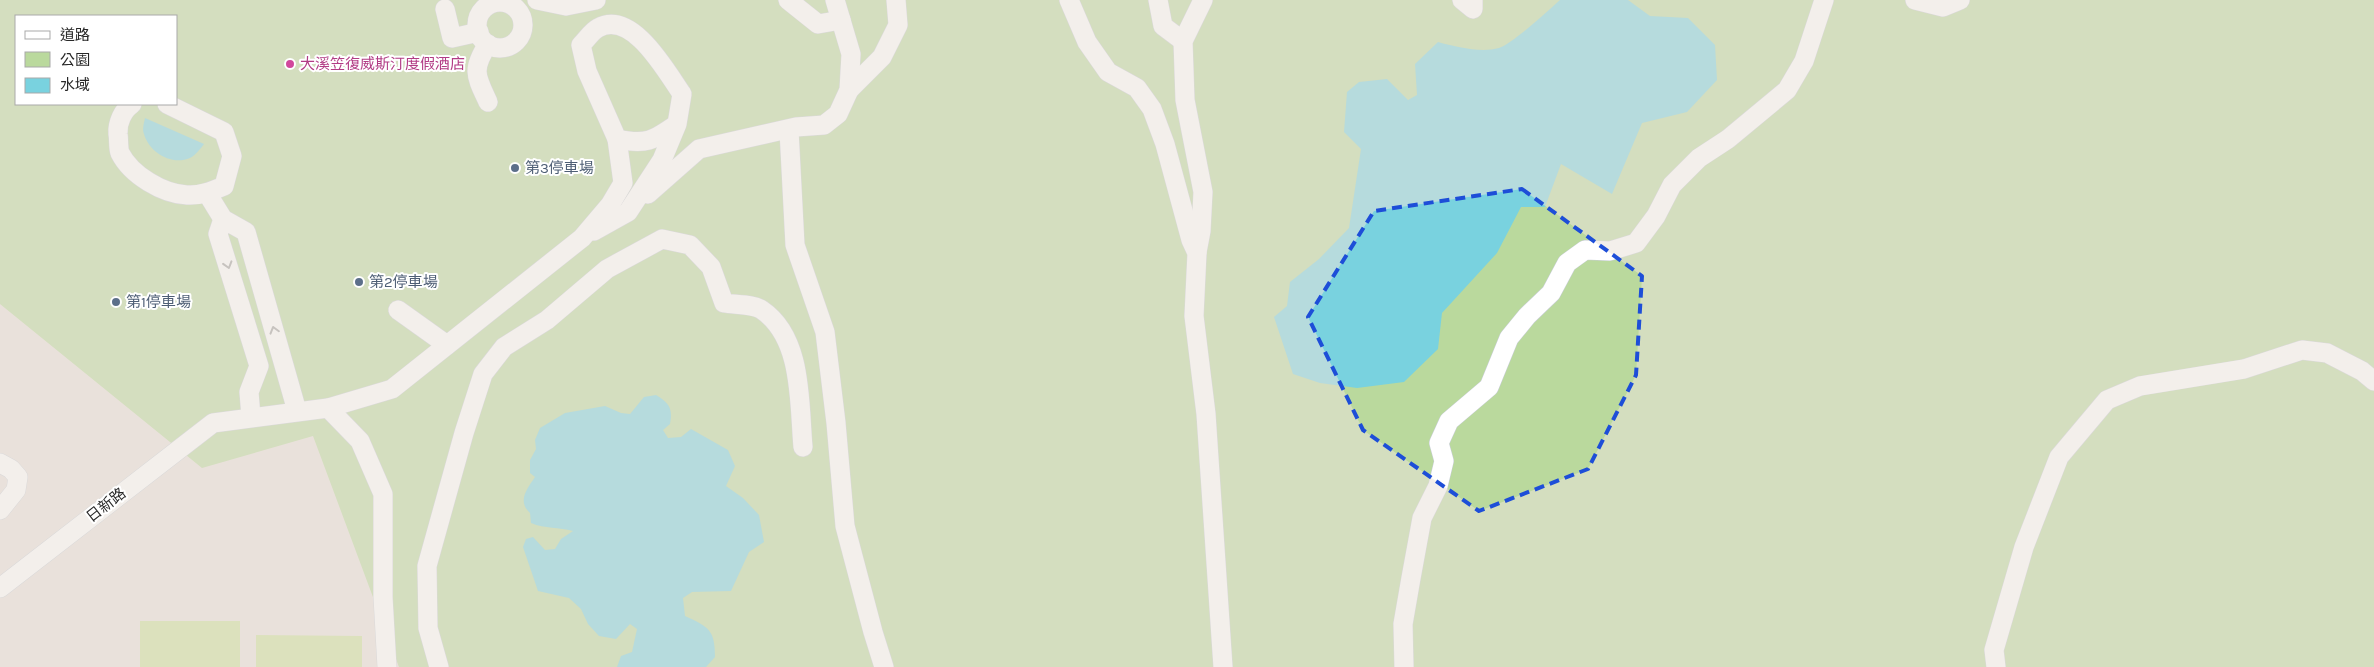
<svg xmlns="http://www.w3.org/2000/svg" width="2374" height="667" font-family="Karla,'Noto Sans TC',sans-serif">
  <rect width="100%" height="100%" fill="#e9e1db"/>
  <path fill="#bad99d" fill-rule="evenodd" d="M0,0h2374v667h-1975l-86,-231 -111,32 -202,-164zM16,16h160v88h-160z"/>
  <g fill="#cce09a">
    <rect x="140" y="621" width="100" height="46"/>
    <path d="M256,635l106,1v31h-106z"/>
  </g>
  <g fill="#79d2df">
    <path d="M1560,0h68l22,16 38,2 27,27 2,35 -30,32 -45,11 -30,71 -51,-30 -16,43h-24l-24,46 -55,60 -4,36 -34,33 -47,6 -37,-5 -27,-9 -19,-57 13,-11 3,-24 29,-23 30,-31 12,-79 -17,-17 3,-40 12,-10 28,-3 21,21 9,-5 -2,-31 23,-22c18,5 43,11 61,6 13,-4 50,-38 61,-48z"/>
    <path d="M145,118l59,26c-4,5 -8,11 -14,14 -19,8 -41,-6 -46,-24 -2,-5 0,-11 1,-16z"/>
    <path d="M656,395c13,8 17,13 14,29l-7,6 5,8 13,-1 10,-8 37,21 7,16 -9,20 17,12 16,17 5,27 -15,10 -18,39 -39,1 -9,6 2,18c24,11 30,14 30,41l-9,10h-89l4,-11 11,-4 5,-23 -7,-5 -14,15 -17,-3 -11,-12 -7,-15 -12,-11 -31,-7 -15,-44 3,-8 7,-2 12,13 10,-1 6,-10 12,-8c-14,-4 -28,-2 -42,-8l-1,-10c-13,-12 -3,-24 5,-36l-5,-4v-13l6,-11 -1,-9 5,-12 25,-15 40,-7 16,7 9,1 14,-17z"/>
  </g>
  <g fill="none" stroke-linecap="round" stroke-linejoin="round">
    <defs>
      <g id="minor">
        <path d="M537,0l29,6 30,-6"/>
        <path d="M788,0l30,24 23,-4"/>
        <path d="M1069,0l18,42 21,30 29,16 15,21 13,35 26,96 6,13 -3,63 12,98 17,253"/>
        <path d="M1158,0l5,26 20,15"/>
        <path d="M1462,0l11,9v-9"/>
        <path d="M1915,0l28,7 17,-7"/>
        <circle cx="500" cy="25" r="23"/>
        <path d="M445,9l7,29 27,-6"/>
        <path d="M488,44c-17,26 -12,32 0,58"/>
        <path d="M849,90l33,-33 16,-32 -2,-25"/>
        <path d="M132,104c-9,6 -15,19 -14,30 1,5 0,14 2,19 11,22 43,41 67,42 13,1 25,-4 37,-9l8,-30 -8,-24 -57,-28"/>
        <path d="M789,130l6,115 30,87 11,91 9,103 28,106 11,35"/>
        <path d="M207,193l16,26 23,13 51,179"/>
        <path d="M648,194l51,-45 97,-22 28,-2 14,-11 11,-24 2,-36 -16,-54"/>
        <path d="M223,219l-5,15 41,132 -10,26 2,25"/>
        <path d="M594,231l34,-19 34,-52 15,-36 5,-30c-16,-23 -50,-85 -84,-66 -6,3 -12,12 -17,17l6,26 30,68c29,6 36,2 60,-15"/>
        <path d="M1197,252l4,-21 2,-39 -18,-92 -2,-59 20,-41"/>
        <path d="M398,310l49,35"/>
        <path d="M328,408l32,33 23,53v103l4,70"/>
        <path d="M0,463l11,6 7,8 -2,13 -16,20"/>
        <path d="M0,588l213,-165 115,-15 64,-19 190,-151 28,-33 13,-22 -6,-44"/>
        <path d="M439,667l-11,-39 -1,-62 37,-133 19,-59 21,-27 43,-27 60,-51 55,-30 28,6 21,22 13,36c11,2 30,1 38,7 41,28 37,93 41,137"/>
        <path d="M1404,667l-1,-43 8,-46 11,-60 16,-32 6,-25 -5,-18 10,-22 40,-34 20,-49 18,-22 24,-23 16,-30 18,-13 25,1 26,-8 20,-27 16,-31 27,-27 29,-19 59,-49 17,-29 20,-61"/>
        <path d="M1996,667l-2,-17 30,-103 35,-90 48,-57 33,-14 104,-17 58,-19 25,3 35,18 12,10"/>
      </g>
    </defs>
    <use href="#minor" stroke="#c9ced8" stroke-width="20"/>
    <use href="#minor" stroke="#fff" stroke-width="19"/>
  </g>
  <defs><path id="oneway-chevron" d="M-2-3.5L2.5 0L-2 3.5" fill="none" stroke-width="1.6" stroke-linecap="round" stroke-linejoin="round" transform="scale(1.25)"/></defs>
  <g stroke="#9e9e9e">
    <use href="#oneway-chevron" transform="translate(228 265) rotate(73)"/>
    <use href="#oneway-chevron" transform="translate(274 330) rotate(-106)"/>
  </g>
  <path d="M0 0H2374V667H0ZM1522,189l120,87 -6,99 -48,94 -109,42 -116,-81 -55,-113 66,-106z" fill="#e9e1db" fill-opacity=".55" fill-rule="evenodd"/>
  <path fill="none" stroke="#1d4ed8" stroke-width="4" stroke-dasharray="10 6" stroke-linejoin="round" d="M1522,189l120,87 -6,99 -48,94 -109,42 -116,-81 -55,-113 66,-106z"/>
  <circle fill="#d1479c" stroke="#fff" stroke-width="2" cx="290" cy="64" r="5"/>
  <g fill="#5c6f8a" stroke="#fff" stroke-width="2">
    <circle cx="515" cy="168" r="5"/>
    <circle cx="359" cy="282" r="5"/>
    <circle cx="116" cy="302" r="5"/>
  </g>
  <g text-anchor="middle" dominant-baseline="central" stroke-width="4" stroke-linejoin="round" paint-order="stroke">
    <g font-size="15" fill="#b23c85" stroke="#fff" text-anchor="start">
      <text x="300" y="64">大溪笠復威斯汀度假酒店</text>
    </g>
    <g font-size="15" fill="#4e5e75" stroke="#fff" text-anchor="start">
      <text x="525" y="168">第3停車場</text>
      <text x="369" y="282">第2停車場</text>
      <text x="126" y="302">第1停車場</text>
    </g>
    <g font-size="15" fill="#282828" stroke="#fff">
      <text transform="translate(106 505) rotate(-38)">日新路</text>
    </g>
  </g>
  <rect x="15" y="15" width="162" height="90" fill="#ffffff" stroke="#a9a9a9"/>
  <rect x="25" y="31" width="25" height="8" fill="#ffffff" stroke="#a9a9a9"/>
  <text x="60" y="40" font-size="15" fill="#282828">道路</text>
  <rect x="25" y="52" width="25" height="15" fill="#bad99d" stroke="#a9a9a9"/>
  <text x="60" y="65" font-size="15" fill="#282828">公園</text>
  <rect x="25" y="78" width="25" height="15" fill="#79d2df" stroke="#a9a9a9"/>
  <text x="60" y="90" font-size="15" fill="#282828">水域</text>
</svg>
